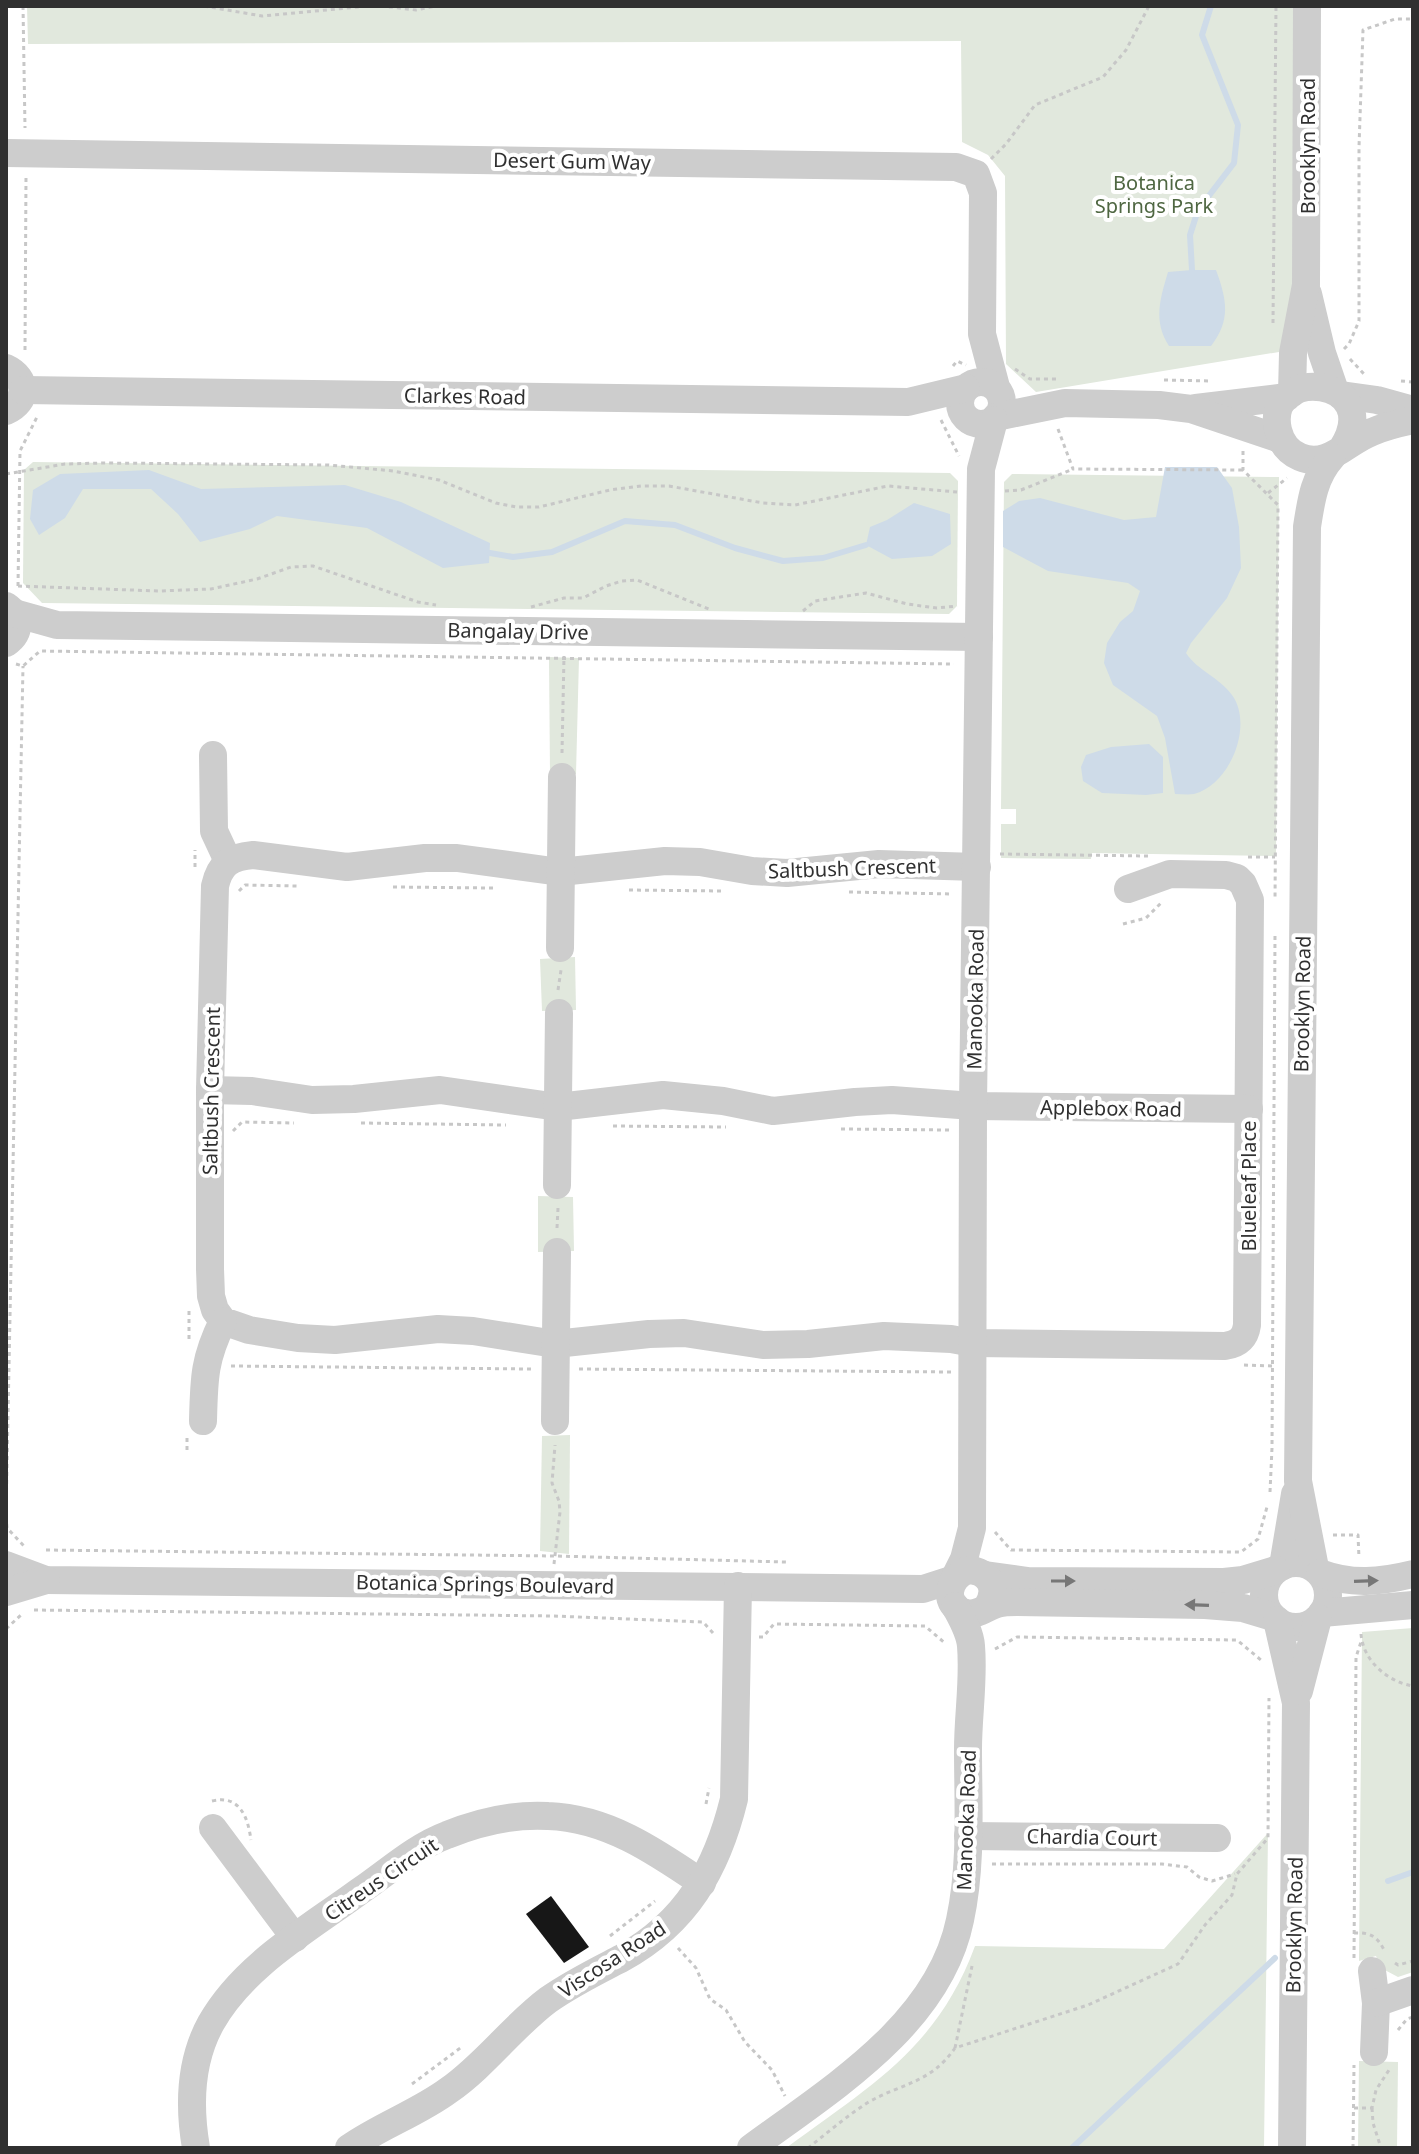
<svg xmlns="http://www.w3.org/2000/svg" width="1419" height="2154" font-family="'Noto Sans',sans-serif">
  <rect width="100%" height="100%" fill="#fff"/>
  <g fill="#e1e8dd">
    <path d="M27,6h1276v342l-267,44 -30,-28 -1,-188 -17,-21 -26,-13 -1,-101 -933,3z"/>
    <path d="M33,462l917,11 8,8 -1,125 -8,8 -907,-11 -19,-20 1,-113z"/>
    <path d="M1012,474l267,3 -3,379 -184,-3 -1,6 -90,-1v-34h15v-15h-15l3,-327z"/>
    <path d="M549,657l30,1 -3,116 -26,1z"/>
    <path d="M575,957l1,53 -34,1 -2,-52z"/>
    <path d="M538,1196l35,1 1,54 -36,1z"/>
    <path d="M570,1435l-1,119 -29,-3 2,-115z"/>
    <path d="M1413,1628v344l-15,5 -17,-9 -5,-12 -17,5 3,-329z"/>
    <path d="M1268,1833l-4,315h-478c84,-62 151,-99 189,-202l189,3z"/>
    <path d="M1359,2061l39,1 -1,86h-39z"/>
  </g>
  <g fill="#cedbe8">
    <path d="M1192,270h24c11,30 15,50 -5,76h-42c-16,-25 -9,-47 -1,-74z"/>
    <path d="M1165,467h52l15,21 7,39 2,41 -14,30 -36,45 -5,10c12,18 33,24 46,42 22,30 -2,90 -38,99 -6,1 -13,0 -19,0l-10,-56 -8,-22 -44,-31 -9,-22 3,-20 13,-21 13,-11 7,-20 -12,-8 -80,-12 -45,-24v-36l16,-10 21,-3 84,22 32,-3z"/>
    <path d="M149,470l52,19 144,-4 56,17 89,41 -1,20 -46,5 -76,-40 -90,-12 -27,13 -50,13 -22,-28 -27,-25h-68l-18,29 -26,17 -9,-16 3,-29 27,-16z"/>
    <path d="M914,503l36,11 1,30 -19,12 -40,3 -26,-14 4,-18 17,-7z"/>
    <path d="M1149,744l14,13v36l-17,2 -44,-2 -19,-12 -2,-14 5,-12 25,-8z"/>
  </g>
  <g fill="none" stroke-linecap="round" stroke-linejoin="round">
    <g stroke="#cedbe8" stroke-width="6">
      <path d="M1192,270l-2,-35 8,-25 36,-47 4,-38 -36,-90 9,-29"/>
      <path d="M490,553l23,4 39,-5 73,-31 50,4 60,23 48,13 40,-3 43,-13"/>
      <path d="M1388,1881l25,-9"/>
      <path d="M1072,2148l203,-190"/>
    </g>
  </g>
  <path fill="#171717" d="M551,1896l38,51 -25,16 -38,-49z"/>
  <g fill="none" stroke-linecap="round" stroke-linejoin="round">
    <g stroke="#c7c7c7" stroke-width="3" stroke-dasharray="4 4" stroke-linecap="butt">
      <path d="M23,6l2,122"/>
      <path d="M204,6l58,10 107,-10"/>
      <path d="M381,6l35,4 20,-4"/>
      <path d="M991,159l15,-15 29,-39 68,-28 23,-27 23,-44"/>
      <path d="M1273,323l3,-317"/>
      <path d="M1344,349l5,-5 10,-23v-174l4,-117 32,-11h18"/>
      <path d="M25,350l1,-174"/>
      <path d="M1350,359l14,15"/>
      <path d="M953,366l4,-5 9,4"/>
      <path d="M1015,369l15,10h26"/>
      <path d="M1164,380l48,1"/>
      <path d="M1401,381l12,1"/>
      <path d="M941,420l18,36"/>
      <path d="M1058,429l15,40 170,1"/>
      <path d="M1243,451v19l35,35 -3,395"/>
      <path d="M6,474l59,-10 38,-1 226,2 64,6 46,9 57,23 20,4h23l71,-17 31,-4h28l94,17 32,2 93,-19 69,6"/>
      <path d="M1005,491l16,-1 52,-21"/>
      <path d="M1268,493l19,-15"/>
      <path d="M18,586l141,5 52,-2 46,-10 34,-12 22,-1 105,36 18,3"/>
      <path d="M18,586l2,-135 18,-36"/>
      <path d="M531,607l33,-9h19l23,-12 16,-5 15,-1 72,29"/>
      <path d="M803,611l12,-10 51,-8 41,11 30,4 20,-2"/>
      <path d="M16,664l7,2 17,-15 914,13"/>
      <path d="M562,753l2,-97"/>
      <path d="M1000,854l149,2"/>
      <path d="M1248,857h27"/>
      <path d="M195,867v-17"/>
      <path d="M393,887l100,1"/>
      <path d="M629,890l92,1"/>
      <path d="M239,891l6,-6 52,1"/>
      <path d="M849,892l104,2"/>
      <path d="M1123,924l23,-6 15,-15"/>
      <path d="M558,990l3,-20"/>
      <path d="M361,1123l145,2"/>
      <path d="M613,1126l113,1"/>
      <path d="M841,1129l109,1"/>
      <path d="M233,1131l9,-9 52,1"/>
      <path d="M557,1228l1,-20"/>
      <path d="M189,1339v-29"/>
      <path d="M1244,1365l28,1"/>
      <path d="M231,1366l300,3"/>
      <path d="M579,1369l372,3"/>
      <path d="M187,1450v-12"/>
      <path d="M1270,1492l2,-44 3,-512"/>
      <path d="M6,1516l17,-850"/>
      <path d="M6,1516l1,12 17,18"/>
      <path d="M995,1532l16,18 230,2 17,-13 9,-32"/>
      <path d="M1333,1535h25l1,23"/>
      <path d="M46,1550l508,6 232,6"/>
      <path d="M554,1564l6,-52 -1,-11 -7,-18 3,-38"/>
      <path d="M34,1610l520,6 149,6 10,11"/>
      <path d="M6,1629l17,-16"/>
      <path d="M1361,1634c2,27 27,48 52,52"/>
      <path d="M759,1637h4l11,-13 151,2 21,18"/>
      <path d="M6,1647v23"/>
      <path d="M995,1649l22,-12 220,3 24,20"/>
      <path d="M212,1801c28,-7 36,17 39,39"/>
      <path d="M706,1804l3,-16"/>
      <path d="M992,1864h170l25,3 12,10 13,4 23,-7"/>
      <path d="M1354,1933c17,-1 24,4 31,19"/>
      <path d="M610,1936l45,-35"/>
      <path d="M678,1948l18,20 14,31 16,11 19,32 27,28 13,26"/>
      <path d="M1354,1958l2,-301 5,-15"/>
      <path d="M1395,1963l3,2 15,-4"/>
      <path d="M1398,2030l9,-11 6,-2"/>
      <path d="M955,2048l17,-82"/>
      <path d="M412,2084l51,-38"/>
      <path d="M1354,2108h18l4,-18 13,-20"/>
      <path d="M1372,2108l1,15 8,25"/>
      <path d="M808,2148c19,-15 39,-32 59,-45 34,-20 63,-19 88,-55l133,-43 90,-41 27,-39 27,-30 5,-21 31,-36 1,-140"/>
      <path d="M1353,2148l1,-83"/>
    </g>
    <g stroke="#cdcdcd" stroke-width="28">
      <path d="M6,153l950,14 20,7 7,19 -1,141 14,53"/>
      <path d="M1308,294l14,59 13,38"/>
      <path d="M6,368c22,10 22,34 0,43"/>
      <circle cx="981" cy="403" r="21"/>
      <path d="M23,390l885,12 58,-14"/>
      <path d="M1292,393l1,-40 13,-68 1,-279"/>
      <path d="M1341,395l36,5 36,10"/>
      <path d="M1196,408l91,-11"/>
      <path d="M996,417l69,-14 94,2 32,4 89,30"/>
      <path d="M1342,449c46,-73 -79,-85 -64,-19 3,12 10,22 22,27 28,12 47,-16 72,-25 13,-6 27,-9 41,-12"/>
      <path d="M6,606c15,10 15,27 0,37"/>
      <path d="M14,613l43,12 922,12"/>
      <path d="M213,755l1,76 14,30"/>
      <path d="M977,867l-98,-3 -92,9 -35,-2 -52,-9 -35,-1 -105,11 -103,-14h-32l-78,9 -94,-12c-23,2 -33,9 -38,31l-5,204v179l1,27 4,14 8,11 26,9 49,8 37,2 103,-11 35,2 82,13 94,-10 35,-1 79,12 45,-1 76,-8 67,3 22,4 252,3c13,-2 20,-7 22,-21l3,-425 -7,-16 -6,-6 -11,-3 -56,-1 -42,15"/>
      <path d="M560,948l2,-171"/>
      <path d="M210,1090l42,1 60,9 42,-1 86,-9 118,17 105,-12 60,6 50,10 82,-9 37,-2 81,6 276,3"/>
      <path d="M557,1185l2,-172"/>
      <path d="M203,1421c1,-42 1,-62 20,-100"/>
      <path d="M555,1421l2,-169"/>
      <circle cx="1296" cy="1595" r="32"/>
      <path d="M6,1565l40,15 877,9 31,-10"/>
      <path d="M1283,1566l12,-72"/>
      <path d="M1315,1568l-17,-87 9,-954c4,-26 7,-50 25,-70"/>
      <path d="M1320,1573c32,12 60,9 93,1"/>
      <path d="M985,1575l43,6 196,1 19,-2 33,-10"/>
      <path d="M955,1577l9,-18 8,-31 1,-422 8,-637 13,-49"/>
      <path d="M6,1592l40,-12"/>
      <path d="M987,1607c12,-18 3,-36 -19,-37 -20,6 -27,36 -2,43 12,3 20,-6 31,-9 6,-2 13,-2 20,-2l188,3 38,3 30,9"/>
      <path d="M1322,1613l91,-8"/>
      <path d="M1277,1620l19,83 -4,445"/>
      <path d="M1299,1691l19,-73"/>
      <path d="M213,1828l82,110"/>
      <path d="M968,1836l249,2"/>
      <path d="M1372,1971l4,32 -2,49"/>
      <path d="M1376,2003l37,-13"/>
      <path d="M196,2148c-7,-41 -6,-87 15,-125 33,-58 96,-93 149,-132 28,-19 55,-44 87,-56 32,-13 66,-21 101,-19 59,2 107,35 154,67"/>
      <path d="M349,2148c31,-22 69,-35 100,-58 36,-25 63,-63 99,-90 24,-17 49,-29 74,-42 64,-35 95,-89 112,-159l4,-213"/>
      <path d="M751,2148c80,-59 188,-124 209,-228 12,-56 8,-114 8,-171 0,-34 6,-69 3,-103 -1,-14 -9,-27 -16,-40"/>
    </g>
  </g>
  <defs><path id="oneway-solid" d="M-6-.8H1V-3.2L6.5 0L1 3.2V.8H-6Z" transform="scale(2)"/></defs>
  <g fill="#777">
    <use href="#oneway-solid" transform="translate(1063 1581)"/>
    <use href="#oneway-solid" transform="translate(1366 1581) rotate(-2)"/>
    <use href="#oneway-solid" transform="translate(1197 1605) rotate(-178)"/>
  </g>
  <g text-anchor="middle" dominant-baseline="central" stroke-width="8" stroke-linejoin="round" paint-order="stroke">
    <g font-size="20" fill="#303030" stroke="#fff">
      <text transform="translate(1307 146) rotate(-90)">Brooklyn Road</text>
      <text transform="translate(572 161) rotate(1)">Desert Gum Way</text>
      <text transform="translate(465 396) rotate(1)">Clarkes Road</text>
      <text transform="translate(518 631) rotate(1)">Bangalay Drive</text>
      <text transform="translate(852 868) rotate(-2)">Saltbush Crescent</text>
      <text transform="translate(975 999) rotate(-89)">Manooka Road</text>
      <text transform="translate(1302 1004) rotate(-89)">Brooklyn Road</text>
      <text transform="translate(211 1091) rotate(-89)">Saltbush Crescent</text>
      <text transform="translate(1111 1108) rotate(1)">Applebox Road</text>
      <text transform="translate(1248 1186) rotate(-90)">Blueleaf Place</text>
      <text transform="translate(485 1584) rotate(1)">Botanica Springs Boulevard</text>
      <text transform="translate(966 1820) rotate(-88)">Manooka Road</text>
      <text transform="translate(1092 1837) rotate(1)">Chardia Court</text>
      <text transform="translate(381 1879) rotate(-34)">Citreus Circuit</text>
      <text transform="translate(1294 1925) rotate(-89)">Brooklyn Road</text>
      <text transform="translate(612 1959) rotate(-33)">Viscosa Road</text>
    </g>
    <g font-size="20" fill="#4f6742" stroke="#fff">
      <text x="1154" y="182">Botanica<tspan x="1154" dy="23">Springs Park</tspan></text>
    </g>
  </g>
  <rect width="1419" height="2154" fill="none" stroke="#303030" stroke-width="16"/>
</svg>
